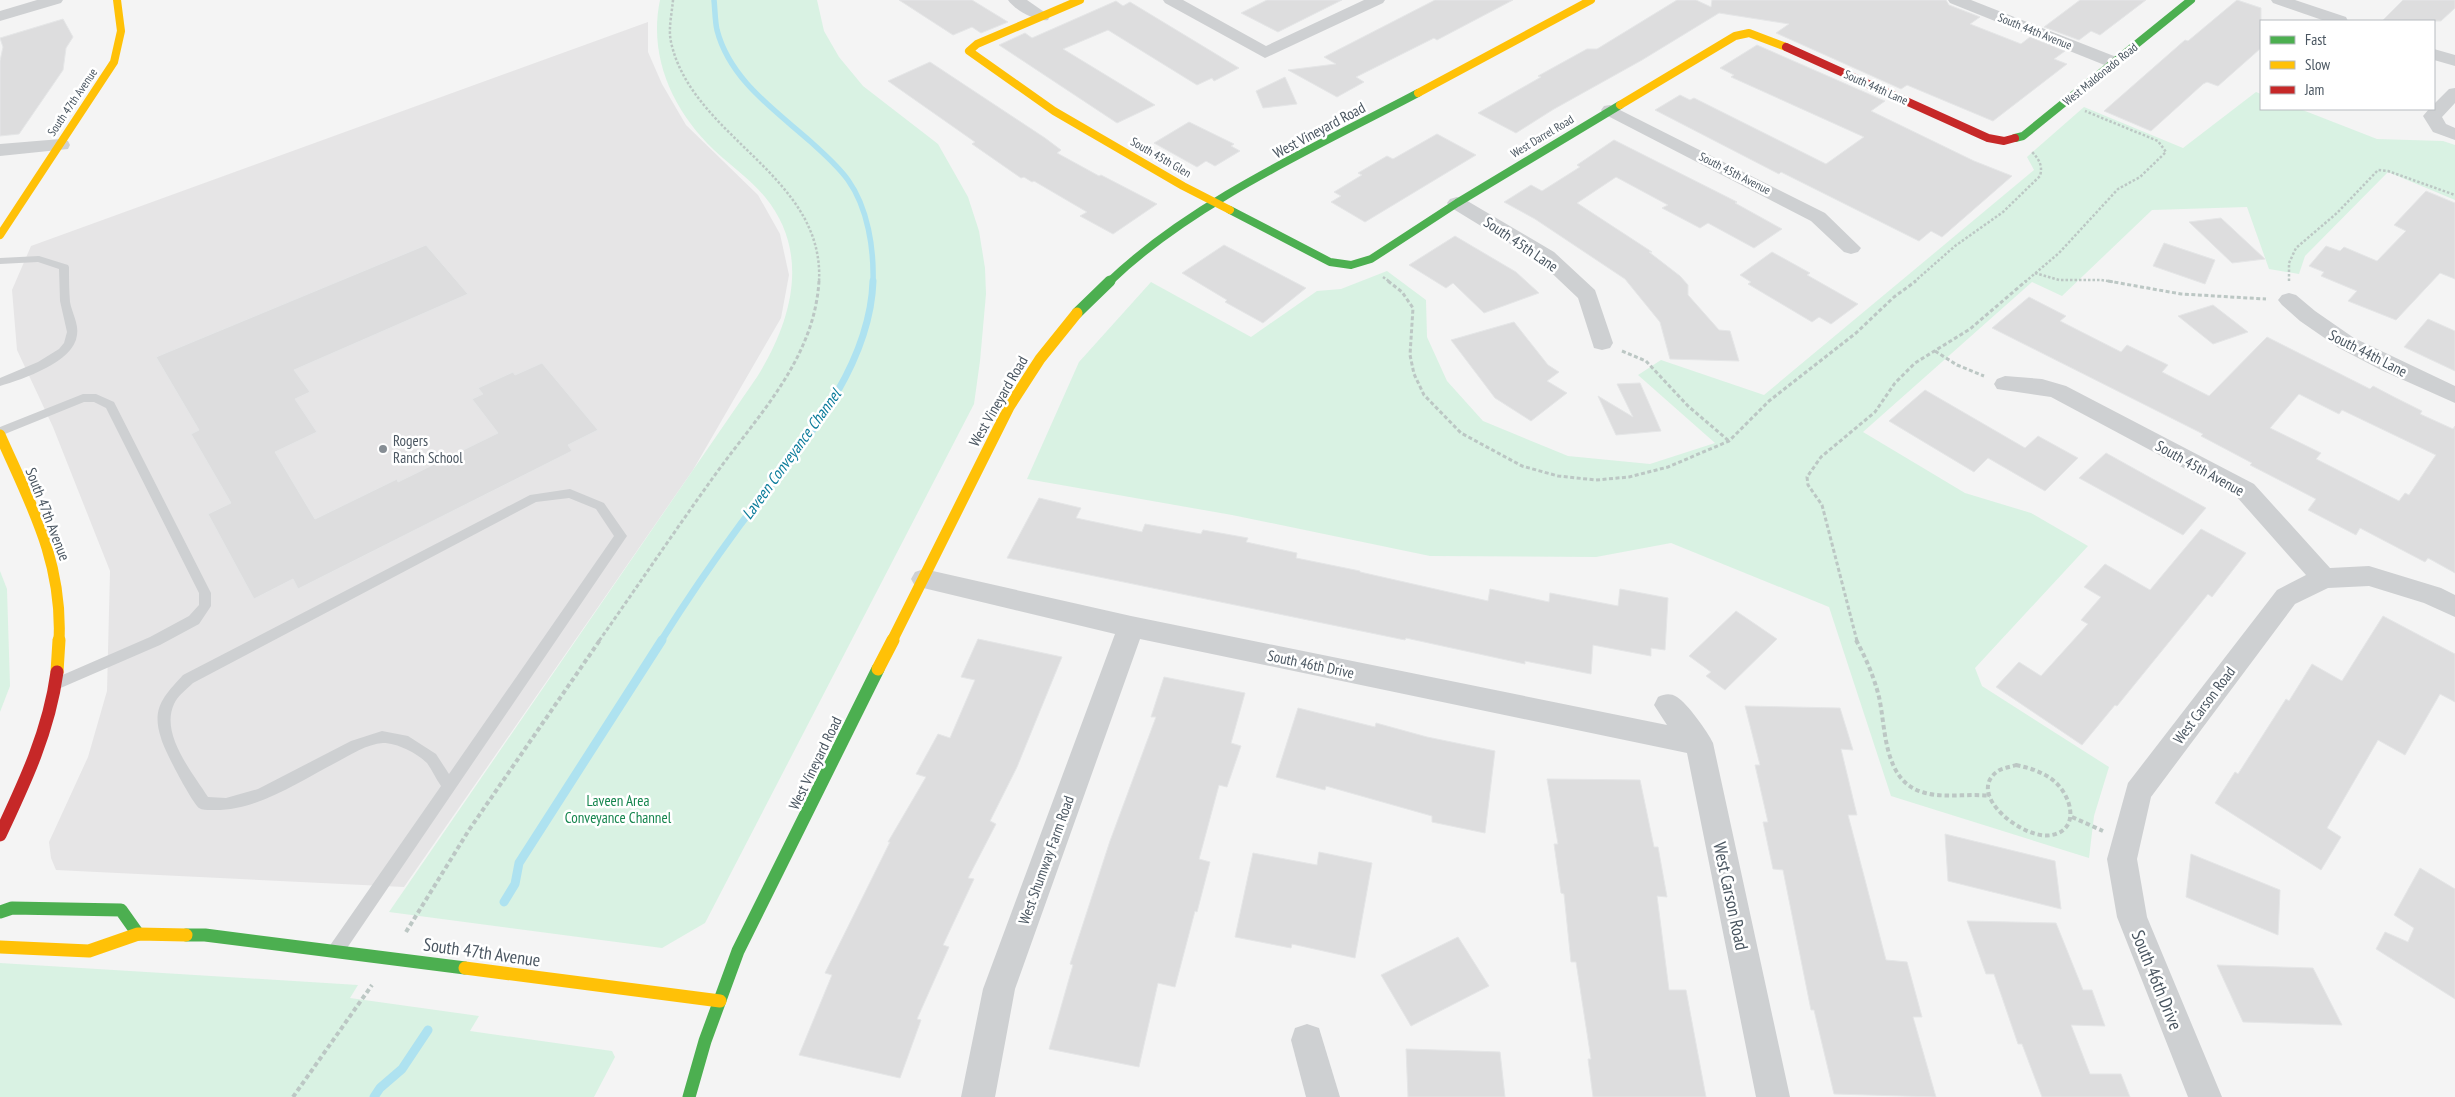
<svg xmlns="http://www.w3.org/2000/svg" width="2455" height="1097" font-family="'PT Sans Narrow',sans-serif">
  <rect width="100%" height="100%" fill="#f4f4f4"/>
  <path fill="#e6e5e6" d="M648,22v30l14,32 24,41 72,70 22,39 9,41 -8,43 -88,152 -289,417 -348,-17 -5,-12 -2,-16 39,-85 19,-66 3,-120 -57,-144 -36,-77 -5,-60 19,-44z"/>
  <g fill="#d9f2e3">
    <path d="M660,0h157l7,31 15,26 24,29 75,58 30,53 11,34 6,37 1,26 -6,67 -6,43 -269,519 -43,25 -273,-36 368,-535c35,-56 54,-124 8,-180 -15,-18 -34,-31 -51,-47 -41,-39 -66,-93 -54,-150z"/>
    <path d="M2256,92l5,2v15h39l77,30 66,2 12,4v55l-67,-28 -83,84 -6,18 -30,-5 -22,-62 -95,3 -90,86 -30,-14 -169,150 102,61 66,20 57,33 -113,122 7,18 127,81 -15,49 -5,42 -198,-62 -62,-189 -158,-64 -75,14 -166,-1 -198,-41 -205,-36 52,-117 72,-80 100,55 66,-46 24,-2 46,-18 39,29 1,37 20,44 36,40 85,35 82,8 65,-21 -77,-68 23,-15 103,35 270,-225 -7,-13 57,-50 99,41z"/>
    <path d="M0,571l7,18 3,97 -10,26z"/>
    <path d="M0,963l358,22 -8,13 129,18 -9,15 142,20 3,6 -21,40h-594z"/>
  </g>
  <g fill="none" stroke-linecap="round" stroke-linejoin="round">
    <path stroke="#aee2f0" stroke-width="5.5" d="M714,0c1,10 1,21 3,30 13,50 58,80 94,112 13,12 27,24 37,38 20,28 26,69 25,102"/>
    <path stroke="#aee2f0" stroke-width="7" d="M661,641c25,-40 51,-78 79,-116 53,-70 130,-151 133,-244"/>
    <g stroke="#aee2f0" stroke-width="9">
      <path d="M504,902l11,-18 4,-21 143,-223"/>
      <path d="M374,1097l6,-9 22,-19 26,-39"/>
    </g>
  </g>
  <g fill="#ddddde" stroke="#e5e6e7" fill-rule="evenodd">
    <path d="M899,0h73l36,22 -27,11 -9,-6 -19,8z"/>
    <path d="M1267,0h75l-64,32 -37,-19z"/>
    <path d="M1435,0h78l-76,40 -3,-2 -78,39 8,5 -27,15 -49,-27 48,-6 -12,-7z"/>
    <path d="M1677,0h19l15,7 1,-7h234l3,5 31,12 -10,7 51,20 9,-7 35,14 -11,8 13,5 -74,57 -86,-36 -6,4 -125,-56 13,-9 -70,-11 -77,47 -88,49 -38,24 -38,-20 63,-36 -3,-1 49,-27h10z"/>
    <path d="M2080,0h66l-46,35 -9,-4 -12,9 -35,-13z"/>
    <path d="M2237,0l24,8v40l-43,38 -11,-4 -4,2 -52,47 -47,-20 81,-71 3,1z"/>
    <path d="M2403,0h52v8l-14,13h-59z"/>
    <path d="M1116,1l7,5 7,-4 109,66 -25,13 -2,-3 -15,7 -89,-55 -45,19 92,56 -38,18 -118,-78 26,-12 7,5z"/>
    <path d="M63,19l10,18 -7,11 -3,22 -44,64 -19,2v-75l3,-14 -3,-9z"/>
    <path d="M1757,45l128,56 -14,10 103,50 38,15 -70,61 -11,-6 -12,10 -138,-69 -2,2 -124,-64 25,-15 10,5 4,-2 132,66 38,-27 -133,-60 3,-2 -14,-7z"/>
    <path d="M930,62l115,76 16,12 -4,3 42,23 2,-1 56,29 -44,30 -33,-18 7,-4 -53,-31 -2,1 -8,-5 -3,1 -49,-34 3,-2 -87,-61z"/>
    <path d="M1285,77l12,27 -34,4 -7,-17z"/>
    <path d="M1189,122l45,22 -3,2 9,5 -25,15 -9,-5 -9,6 -43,-24z"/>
    <path d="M1437,134l39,21 -111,67 -34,-20 10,-6 -7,-4 28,-17 -4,-2 29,-17 6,3z"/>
    <path d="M1614,140l123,62 -2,1 47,26 -28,19 -46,-25 -8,5 -38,-20 6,-3 -52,-28 -39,26 75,49h-3l31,24 8,9v10l31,35 11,1 9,30 -69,-2 -10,-37 -35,-43 -90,-60 -31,-17 27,-17 11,6 38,-24 -3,-2z"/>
    <path d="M2426,191l29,12v76l-15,-6 -44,47 -48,-19 9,-10 -36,-15 3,-4 -15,-6 17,-20 14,5 4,-4 33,14 29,-30 -12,-6z"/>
    <path d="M2221,218l44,41 -33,4 -43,-41z"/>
    <path d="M1455,236l61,36 23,21 -55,20 -31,-30 -7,5 -37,-23z"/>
    <path d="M2164,243l51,17 -10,24 -52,-18z"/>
    <path d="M426,245l42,49 -174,76 16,22 -15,7 22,33 -42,20 40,67 82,-40 1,3 100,-49 -26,-34 11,-5 -5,-6 35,-16 2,3 27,-12 56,67 -30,15 4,6 -274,138 -5,-10 -39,20 -46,-85 23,-11 -40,-69 8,-4 -43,-73z"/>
    <path d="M1224,245l82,43 -43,35 -38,-21 2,-2 -45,-27z"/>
    <path d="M1772,252l38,21 -3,2 51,29 -27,20 -12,-7 -7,5 -64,-38 3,-2 -11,-7z"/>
    <path d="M2029,297l37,19 -6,5 61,31 6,-7 41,20 -6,7 47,24 58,-59 103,52 3,-3 21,11 28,14 -2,3 33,15 2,-3v147l-27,-15 -3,4 -65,-34 -4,7 -48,-25 8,-11 -66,-34 2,-2 -51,-27 2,-2 -211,-106zM2299,394l40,20 3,-4 94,45 -27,40 -4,-2 -6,8 -83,-42 5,-6 -51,-25z"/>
    <path d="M2213,305l35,27 -35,12 -35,-28z"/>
    <path d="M2428,319l27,12v40l-51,-24z"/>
    <path d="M1514,322l34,43 11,7 -12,9 20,12 -36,28 -36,-23 -44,-58z"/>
    <path d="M1640,383l21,48 -45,4 -18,-39 35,21 -16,-33z"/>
    <path d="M1925,390l100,58 13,-12 40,22 -33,33 -57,-33 -14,14 -85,-51z"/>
    <path d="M2106,453l45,25 55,30 -23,27 -104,-57z"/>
    <path d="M1039,498l42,10 -5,10 66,14 3,-8 56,10 2,-4 45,8 -2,4 51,11 -1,5 64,13v1l128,29 2,-12 59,13 1,-9 68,13 2,-17 48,9 -3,52 -14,-2v8l-58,-11 -2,29 -66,-13v3l-119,-26 -1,2 -398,-82z"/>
    <path d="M2201,529l45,24 -34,44 -4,-3 -91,112 -2,-1 -33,40 -86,-58 23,-25 22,14 47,-52 -7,-4 20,-23 -17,-10 21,-23 45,26z"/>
    <path d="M1736,611l41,28 -52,51 -19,-14 5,-4 -22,-16z"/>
    <path d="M2383,616l72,38v48l-15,-8 -35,61 -27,-15 -51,88 14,9 -20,33 -106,-67 20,-31 3,2 48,-75 3,2 23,-37 30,17z"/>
    <path d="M978,639l84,18 -45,110 -27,54 6,3 -28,54 6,1 -31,66 6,2 -32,72 4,1 -21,58 -101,-23 33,-80 -7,-2 65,-131h-2l38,-65 -10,-3 22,-40 12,4 25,-58 -14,-3z"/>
    <path d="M1164,677l81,16 -14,50 10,3 -14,41 -8,-2 -20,74 11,3 -13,50 -2,-1 -20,76 -17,-4 -19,84 -90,-18 24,-84 -3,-1 40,-123 46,-124h-5z"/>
    <path d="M1745,706l95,2 13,42 -12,-1 16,66h-9l38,145 21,2 15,55h-9l23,80 -102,-3 -20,-84h-3l-28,-140 -10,-1 -10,-47h5l-13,-57h5z"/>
    <path d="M1298,708l77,19 1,-4 51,14 68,14 -10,82 -53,-11v-6l-106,-30 -1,4 -49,-13z"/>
    <path d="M1547,779l93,1 14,67h4l9,50 -10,-1 12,94h17l20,107h-113l-5,-38h3l-15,-97h-5l-7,-68 -3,-1 -7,-49h4z"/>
    <path d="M1945,834l110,27 6,48 -113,-28z"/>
    <path d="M1319,852l53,11 -17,95 -63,-14 -1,4 -56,-11 18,-84 64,12z"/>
    <path d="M2191,854l89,36 -2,45 -92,-38z"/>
    <path d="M2420,868l35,21v110l-79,-50 9,-17 23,10 6,-14 -20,-13z"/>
    <path d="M1967,921l89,2 27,67h9l13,36 -34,-1 19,49h31l9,23h-88l-20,-53h-4l-24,-70h-8z"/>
    <path d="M1458,937l31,49 -78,40 -30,-51z"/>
    <path d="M2217,965l96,3 29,57 -99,-3z"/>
    <path d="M1406,1049l94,3 5,45h-97z"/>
  </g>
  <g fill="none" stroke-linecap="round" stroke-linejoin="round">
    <g stroke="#bcc7c4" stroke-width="2.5" stroke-dasharray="2.5 2" stroke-linecap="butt">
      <path d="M673,0c-1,13 -5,29 -2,42 21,96 154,133 148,240"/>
      <path d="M2035,273l24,7h42l14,2"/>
      <path d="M1383,277l7,5"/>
      <path d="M2289,281v-18l7,-15 41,-35 41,-43 10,1 67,24"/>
      <path d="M1914,282l41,-36 48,-34 37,-36c3,-10 -1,-17 -8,-24"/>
      <path d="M2025,282l34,-29 59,-64 22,-12 26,-25 -8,-11 -73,-30"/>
    </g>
    <g stroke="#bcc7c4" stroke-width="3" stroke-dasharray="4 2.5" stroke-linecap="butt">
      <path d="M1388,281l14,11 11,16 -3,47 4,19 10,21 37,38 61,33 36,10 38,4 33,-3 39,-10 61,-26 40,-40 87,-68 38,-36 22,-16"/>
      <path d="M2108,281l73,13 85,5"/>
      <path d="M1622,351l24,10 42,45 41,35"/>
      <path d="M1935,351l22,14 27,11"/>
      <path d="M599,641c38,-54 75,-109 113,-162 44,-62 102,-118 107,-198"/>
      <path d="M1857,641l-35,-136 -14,-20 -1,-8 14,-20 54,-45 20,-29 20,-20 55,-34 56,-48"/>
    </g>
    <g stroke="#bcc7c4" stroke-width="4" stroke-dasharray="4.5 3" stroke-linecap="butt">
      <path d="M1856,640c10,18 18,37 23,57 7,31 4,83 43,95 21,7 46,1 68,4"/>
      <path d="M2016,765c14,3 27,7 38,16 17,14 27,48 -2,54 -28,6 -88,-41 -54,-64 4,-3 13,-4 18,-6z"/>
      <path d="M2072,817l31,14"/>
      <path d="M406,932l63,-102 131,-190"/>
      <path d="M293,1097l79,-112"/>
    </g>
    <g fill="#ced0d2" fill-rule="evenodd">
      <path d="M39,256l29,9 1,2c0,11 0,23 1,35 2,11 9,22 7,33 -3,27 -54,44 -77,51v-8l38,-16 21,-13 5,-6 3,-11 -7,-31 -1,-32 -21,-7 -38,2v-6z"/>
      <path d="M83,394h13l18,8 97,191v13l-12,18 -39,21 -104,45 -5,-2 -2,-4 2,-4 99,-43 39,-21 10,-11v-12l-93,-185 -12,-6h-10l-84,34v-9z"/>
      <path d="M570,489l34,14 23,33 -284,418 -6,3 -6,-3 -2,-5 2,-5 110,-158c-5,-7 -9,-16 -14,-23 -10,-10 -30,-20 -44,-20 -16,1 -33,12 -46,19 -39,20 -81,50 -126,48 -4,0 -9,0 -12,-2 -8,-7 -35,-58 -38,-70 -10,-30 3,-42 22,-63l347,-180zM569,498l27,11 18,27 -165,238 -13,-20 -28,-18 -26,-5 -31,10 -93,48 -32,9 -18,-1c-16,-25 -48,-63 -34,-93 4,-9 13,-15 19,-21l343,-181z"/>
    </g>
    <g fill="#ced0d2" fill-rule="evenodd">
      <path d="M37,0h26l-2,3 -61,18v-10z"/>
      <path d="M1008,0h19l23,16 -2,4c-12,2 -33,-10 -40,-20z"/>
      <path d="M1163,0h20l83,46 98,-46h21l-2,3 -118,55 -100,-55z"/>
      <path d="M1948,0h23l148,58 3,4 -3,4h-12l-157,-63z"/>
      <path d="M2271,0h24l51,17 2,4h-23l-52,-18z"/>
      <path d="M2434,49l21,6v11l-21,-6z"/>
      <path d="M2455,88v15l-13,14 4,7 9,4v12l-22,-8 -10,-16 6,-7h5v-5l15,-15z"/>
      <path d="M1610,105l215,108 36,35 -3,4 -7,2 -7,-2 -33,-31 -207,-107 -3,-4 3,-4z"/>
      <path d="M61,139l7,2 2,4 -2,4 -68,7v-12z"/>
      <path d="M1457,197l7,2 90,53 41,38 18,53 -3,5 -8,2 -8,-2 -16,-50 -38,-36 -90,-55 -3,-4 3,-4z"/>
      <path d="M2289,293l7,2 19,16 39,27 101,48v17l-74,-33 -42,-22 -39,-27 -18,-16 -4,-5 4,-5z"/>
      <path d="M2005,376l37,3 24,7 188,98 76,84 39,-2 72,22 14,7v22l-31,-14 -55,-17 -41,2 -33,16 -144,193 -14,62 10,58 75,180h-34l-71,-180 -10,-58 21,-76 149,-193 29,-15 -70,-79 -185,-99 -54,-8 -3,-5 3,-5z"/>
      <path d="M924,569l207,47 536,109 -13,-20 4,-8c7,-3 12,-4 19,0 10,6 31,35 36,46l77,354h-34l-69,-344 -547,-114 -125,350 -20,108h-34l22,-108 132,-355 -200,-48 -4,-7 4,-7z"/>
      <path d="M1307,1024l12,4 21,69h-34l-15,-57 4,-12z"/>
    </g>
    <g stroke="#4caf50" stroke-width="8">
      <path d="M2015,138l8,-2 168,-136"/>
      <path d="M1230,210l100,52 21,3 20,-6 86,-56 163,-98"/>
      <path d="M1109,282c83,-80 207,-135 309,-189"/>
    </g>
    <path stroke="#4caf50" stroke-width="11" d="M1077,313l33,-32"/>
    <g stroke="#4caf50" stroke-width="13">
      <path d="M0,912l12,-4 109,2 17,24"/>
      <path d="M186,935h19l260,33"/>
      <path d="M689,1097l16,-56 33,-90 140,-282"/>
    </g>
    <g stroke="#ffc107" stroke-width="8">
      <path d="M1080,0l-103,44 -8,7 85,60 129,75 47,24"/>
      <path d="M1418,93l173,-93"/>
      <path d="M1620,105l115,-69 14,-3 37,14"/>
      <path d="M0,235l114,-173 7,-31 -4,-31"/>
    </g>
    <g stroke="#ffc107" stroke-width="11">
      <path d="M0,435c31,70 63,127 59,206"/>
      <path d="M892,641l117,-234 31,-48 37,-46"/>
    </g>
    <g stroke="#ffc107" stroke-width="13">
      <path d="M878,669l15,-29"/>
      <path d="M57,672l2,-32"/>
      <path d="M0,947l89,4 49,-17 48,1"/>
      <path d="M465,968l255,33"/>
    </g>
    <path stroke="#c62828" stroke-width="8" d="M1786,47l202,91 16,3 11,-3"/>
    <path stroke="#c62828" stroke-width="13" d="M0,835c25,-53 49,-104 57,-163"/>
  </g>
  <circle fill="#868d94" stroke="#fff" stroke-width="2" cx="383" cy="449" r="5"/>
  <g text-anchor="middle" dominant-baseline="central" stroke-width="5" stroke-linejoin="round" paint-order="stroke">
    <g font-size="12" fill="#4a5661" stroke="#fff">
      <text transform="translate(2035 31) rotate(22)">South 44th Avenue</text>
      <text transform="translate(2100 74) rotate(-39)">West Maldonado Road</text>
      <text transform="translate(1876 87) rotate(24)">South 44th Lane</text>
      <text transform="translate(72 102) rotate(-56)">South 47th Avenue</text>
      <text transform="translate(1542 136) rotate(-31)">West Darrel Road</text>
      <text transform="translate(1161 157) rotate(30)">South 45th Glen</text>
      <text transform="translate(1735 173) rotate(27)">South 45th Avenue</text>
    </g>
    <g font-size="15" fill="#4a5661" stroke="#fff">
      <text transform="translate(1319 130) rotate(-28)">West Vineyard Road</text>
      <text transform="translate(1521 244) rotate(34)">South 45th Lane</text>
      <text transform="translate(2368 353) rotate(27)">South 44th Lane</text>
      <text transform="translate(998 401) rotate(-60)">West Vineyard Road</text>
      <text transform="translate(2200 468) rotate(29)">South 45th Avenue</text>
      <text transform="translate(48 514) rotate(69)">South 47th Avenue</text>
      <text transform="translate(1311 664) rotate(12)">South 46th Drive</text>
      <text transform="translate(2204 705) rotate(-53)">West Carson Road</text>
      <text transform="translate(815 763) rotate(-64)">West Vineyard Road</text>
      <text transform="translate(1046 860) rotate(-70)">West Shumway Farm Road</text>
    </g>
    <g font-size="15" fill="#4a5661" stroke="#fff" text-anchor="start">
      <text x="393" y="440">Rogers<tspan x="393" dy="17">Ranch School</tspan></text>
    </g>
    <g font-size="15" fill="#17864f" stroke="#fff">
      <text x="618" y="800">Laveen Area<tspan x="618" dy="17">Conveyance Channel</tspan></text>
    </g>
    <g font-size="16" font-style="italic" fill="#0c7c9b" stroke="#fff">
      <text transform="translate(791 454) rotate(-54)">Laveen Conveyance Channel</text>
    </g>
    <g font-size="18" fill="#4a5661" stroke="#fff">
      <text transform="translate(1731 896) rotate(78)">West Carson Road</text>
      <text transform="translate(482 952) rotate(8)">South 47th Avenue</text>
      <text transform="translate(2157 980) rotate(68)">South 46th Drive</text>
    </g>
  </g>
  <rect x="2260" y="20" width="175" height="90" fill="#ffffff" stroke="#b7bbc0"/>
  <rect x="2270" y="36" width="25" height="8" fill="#4caf50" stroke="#b7bbc0"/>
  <text x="2305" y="45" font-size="15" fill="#4a5661">Fast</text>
  <rect x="2270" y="61" width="25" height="8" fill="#ffc107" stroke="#b7bbc0"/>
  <text x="2305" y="70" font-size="15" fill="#4a5661">Slow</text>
  <rect x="2270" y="86" width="25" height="8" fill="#c62828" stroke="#b7bbc0"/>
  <text x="2305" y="95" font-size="15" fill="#4a5661">Jam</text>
</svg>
